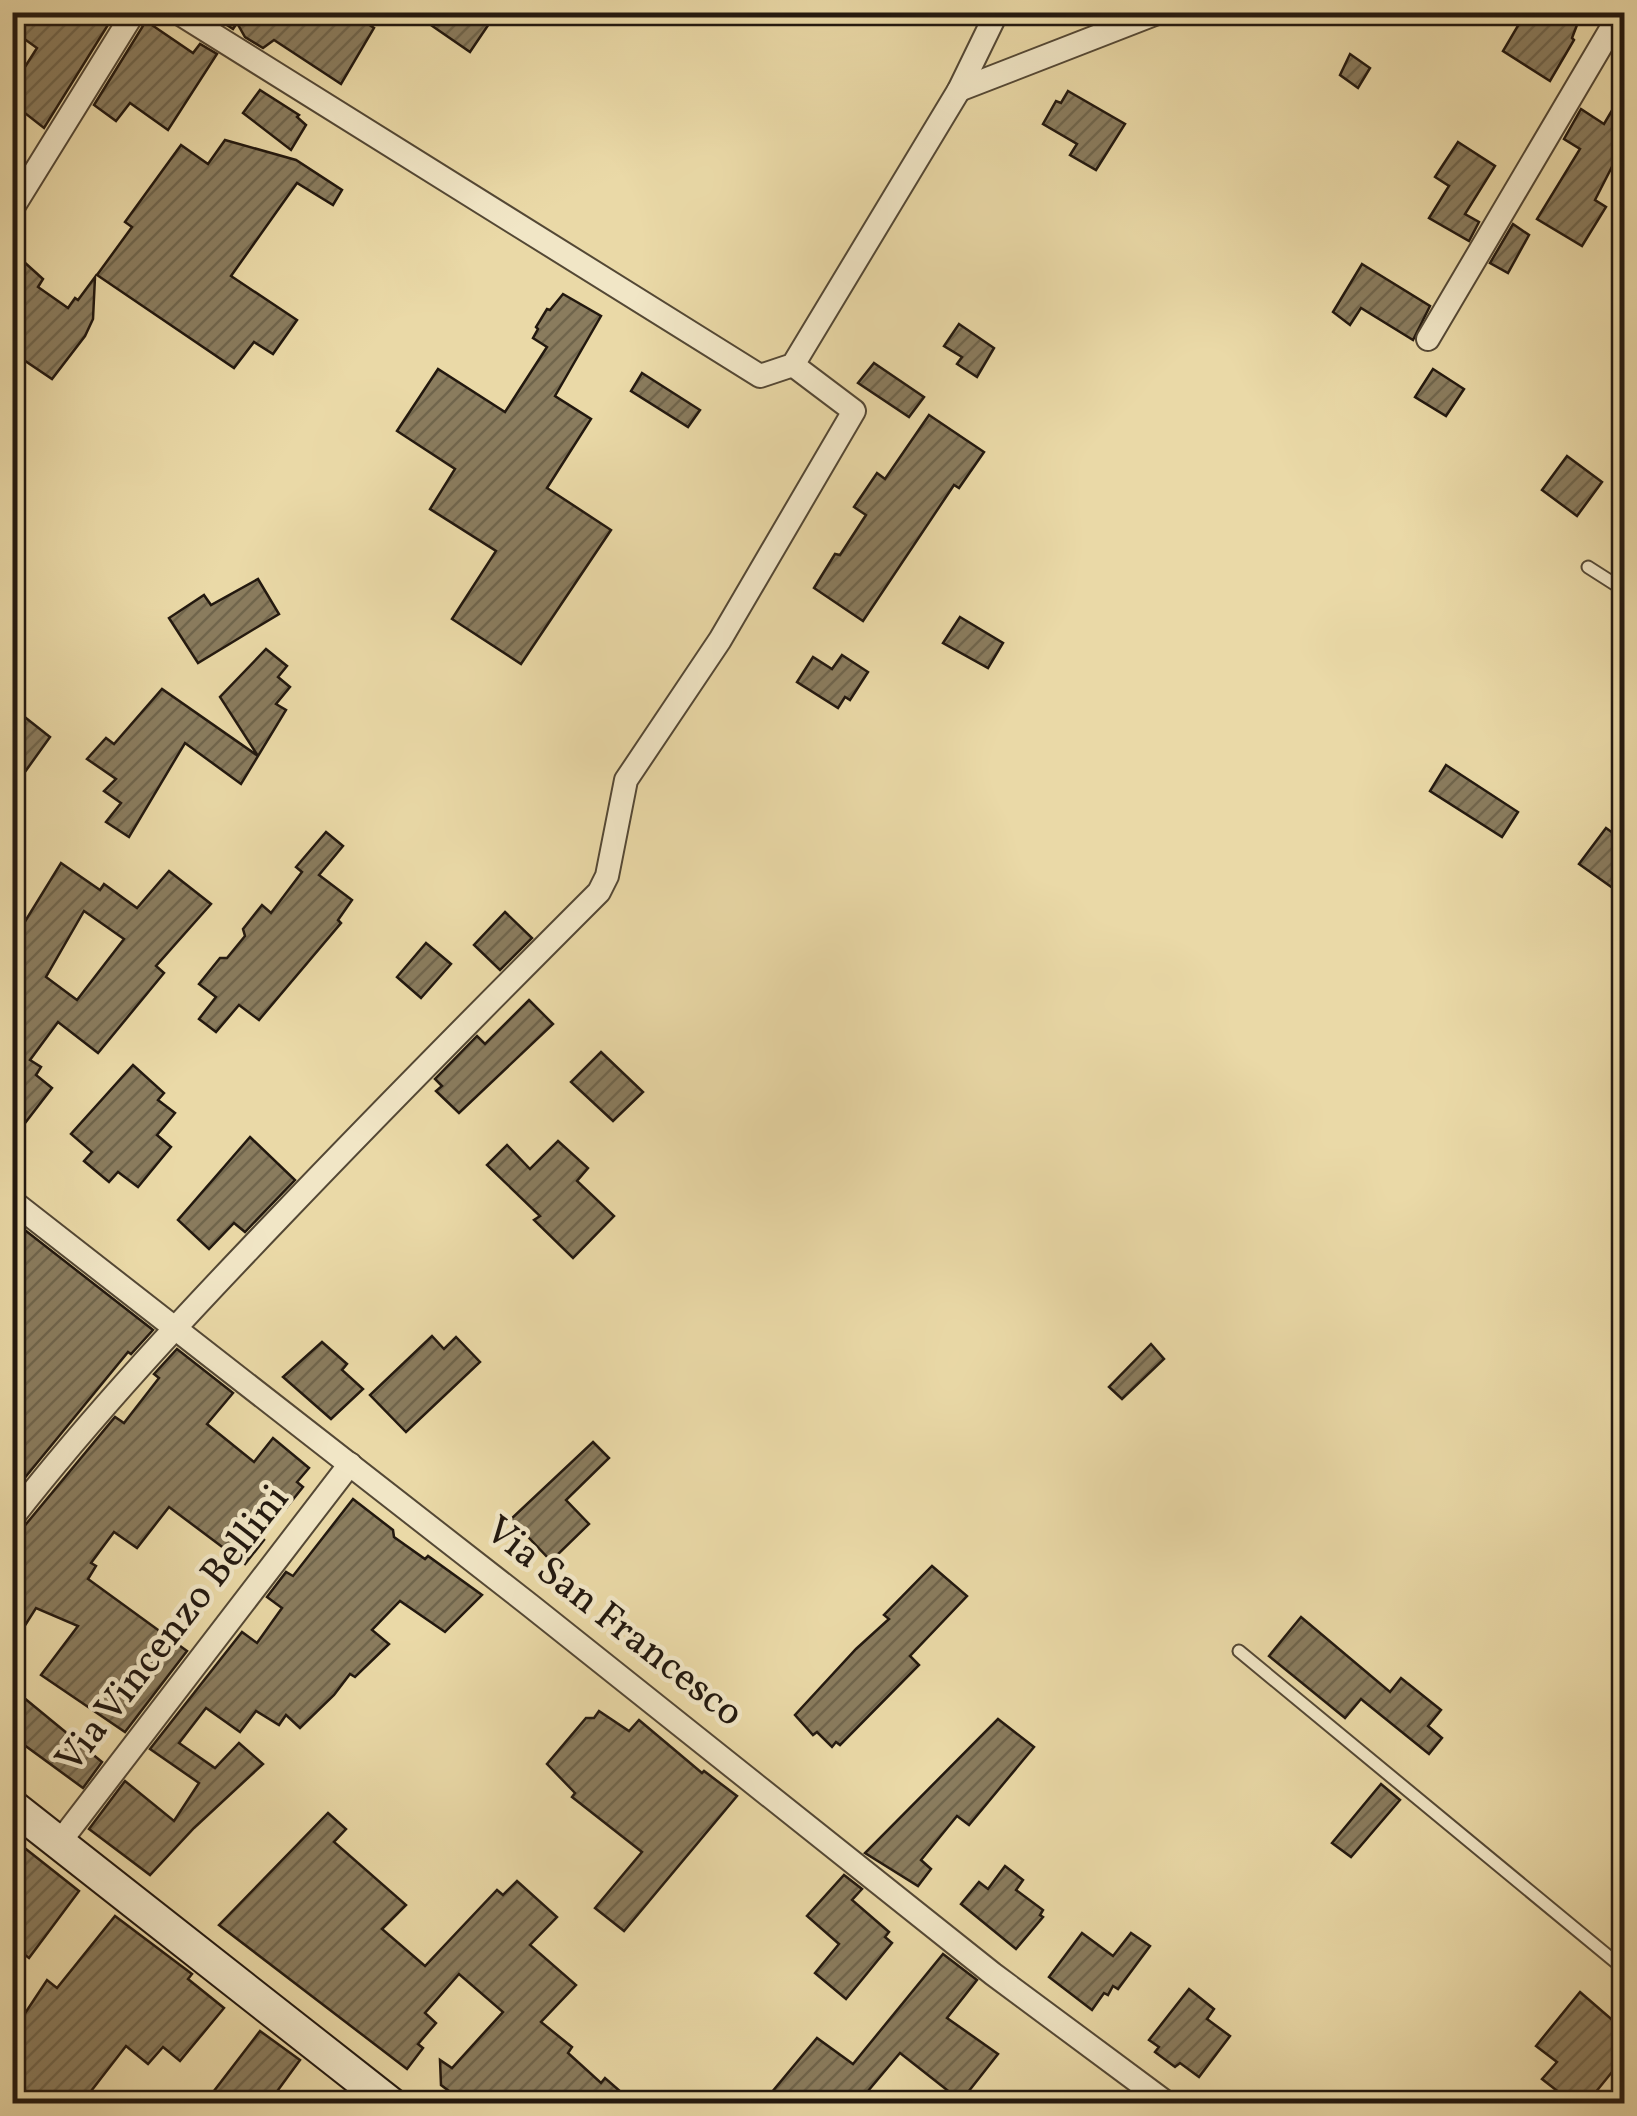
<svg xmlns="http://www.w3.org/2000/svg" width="1637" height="2116" font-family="Vollkorn,serif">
  <defs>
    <pattern id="building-hatch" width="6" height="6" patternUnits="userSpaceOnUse" patternTransform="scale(2.5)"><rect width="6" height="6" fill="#8a7c5e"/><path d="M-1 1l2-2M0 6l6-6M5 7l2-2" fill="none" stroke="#70654c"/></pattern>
  </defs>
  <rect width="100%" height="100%" fill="#ead9a7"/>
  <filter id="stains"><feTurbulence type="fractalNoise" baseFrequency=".002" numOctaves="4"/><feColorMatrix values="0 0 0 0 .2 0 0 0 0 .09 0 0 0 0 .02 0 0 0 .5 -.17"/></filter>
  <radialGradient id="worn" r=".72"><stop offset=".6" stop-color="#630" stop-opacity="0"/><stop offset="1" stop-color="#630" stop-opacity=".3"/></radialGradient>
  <g fill="url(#building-hatch)" stroke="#22180f" stroke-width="2.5" fill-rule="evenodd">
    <path d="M12,12h104l-72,116 -32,-25 7,-14 -3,-8 21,-33 -25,-18z"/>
    <path d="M225,12h125l24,16 -33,56 -67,-44 -11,8 -18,-11 -8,-14 -4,6 -14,-9z"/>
    <path d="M412,12h85l-27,40z"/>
    <path d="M1526,12h56l-10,26 2,2 -24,41 -47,-30z"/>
    <path d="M146,21l47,32 7,-9 17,10 -49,76 -38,-27 -14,18 -22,-16z"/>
    <path d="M1350,54l20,14 -12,20 -18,-13z"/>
    <path d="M260,90l39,25 -2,2 9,8 -15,25 -48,-37z"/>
    <path d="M1624,90v69l-6,-4 -23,45 11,7 -24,39 -45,-27 43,-70 -16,-10 17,-30 23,15z"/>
    <path d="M1068,91l57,33 -29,46 -26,-15 7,-11 -34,-20 13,-23 5,2z"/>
    <path d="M225,140l71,20 46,30 -9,15 -36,-22 -66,93 66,44 -24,34 -19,-12 -20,26 -137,-93 35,-48 -7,-5 56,-77 27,19z"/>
    <path d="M1458,142l37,24 -30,48 14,8 -10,19 -40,-23 20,-32 -14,-9z"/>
    <path d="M1513,224l16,11 -21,38 -18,-10z"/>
    <path d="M23,261l20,18 -5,8 30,21 7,-10 3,2 17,-23 -2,42 -8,17 -33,43 -40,-27v-77z"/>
    <path d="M1362,264l68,42 -17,34 -52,-32 -11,17 -17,-13z"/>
    <path d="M563,294l38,22 -46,80 36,23 -44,69 64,42 -90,134 -69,-45 44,-68 -66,-42 25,-40 -58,-38 41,-62 67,43 42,-65 -14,-9 5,-9 -2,-2 11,-18 3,1z"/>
    <path d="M959,324l35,24 -17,29 -20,-13 5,-7 -18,-11z"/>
    <path d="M874,363l50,34 -15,20 -51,-34z"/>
    <path d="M1433,369l31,20 -18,27 -31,-19z"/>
    <path d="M642,373l58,37 -12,17 -57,-36z"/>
    <path d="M929,415l55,37 -25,36 -5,-3 -91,136 -49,-33 21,-34 5,1 26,-40 -12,-8 23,-34 8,6z"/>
    <path d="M1567,456l35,26 -25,34 -35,-26z"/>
    <path d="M258,579l21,35 -81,49 -29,-45 35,-23 7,10z"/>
    <path d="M960,617l43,26 -15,25 -45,-25z"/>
    <path d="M266,649l21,17 -9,11 12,10 -14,17 10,6 -45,74 -56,-41 -56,94 -23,-15 15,-19 -17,-12 12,-12 -29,-20 19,-21 8,6 48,-55 96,67 -38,-59z"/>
    <path d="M842,655l26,17 -18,28 -5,-3 -7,11 -41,-26 16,-25 19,12z"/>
    <path d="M12,707l38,30 -38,53z"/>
    <path d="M1446,765l72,47 -16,25 -72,-46z"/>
    <path d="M1606,828l18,13v55l-45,-32z"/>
    <path d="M326,832l17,14 -24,29 33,25 -14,20 3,3 -82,97 -20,-15 -23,27 -17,-13 17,-22 -17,-13 21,-26h7l18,-22 -2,-7 19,-24 9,8 31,-41 -6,-5z"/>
    <path d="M61,863l39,27 4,-6 33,24 32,-37 42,33 -55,62 8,7 -66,80 -40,-31 -28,38 11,7 -5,8 16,13 -40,52v-121l8,-13 -8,-4v-80l9,6zM84,911l40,28 -47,61 -31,-23z"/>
    <path d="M505,912l27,26 -32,32 -26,-25z"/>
    <path d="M426,943l25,21 -30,34 -24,-21z"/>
    <path d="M529,1000l24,24 -94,89 -23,-22 6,-5 -7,-7 42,-43 8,8z"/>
    <path d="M601,1052l42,40 -30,29 -42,-39z"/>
    <path d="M133,1065l31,28 -6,7 17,13 -18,22 14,12 -33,40 -20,-15 -9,10 -25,-21 8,-9 -21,-18z"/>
    <path d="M250,1137l45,43 -50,52 -11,-9 -25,26 -31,-29z"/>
    <path d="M558,1141l30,27 -11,13 37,35 -41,42 -39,-38 6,-4 -53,-51 20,-20 23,24z"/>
    <path d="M12,1220l141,110 -22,24 -3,-2 -105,128 -11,-9z"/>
    <path d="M432,1336l12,13 12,-12 24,25 -74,70 -36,-37z"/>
    <path d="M322,1342l25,22 -5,6 21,19 -32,30 -48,-42z"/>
    <path d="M1151,1344l13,15 -42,40 -13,-12z"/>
    <path d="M177,1349l56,44 -26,31 47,38 19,-24 36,30 -12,14 6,5 -16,20 -3,-3 -26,31 6,5 -19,24 -76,-57 -32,41 -23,-16 -23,31 5,3 -8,13 99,72 -62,81 -84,-57 37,-49 -42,-18 -24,38v-105l103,-124 9,6 35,-45 -5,-4z"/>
    <path d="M593,1442l16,16 -43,42 23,24 -38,37 -40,-42z"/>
    <path d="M353,1499l40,31 1,7 31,22 3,-3 54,39 -37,37 -45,-31 -28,29 17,14 -34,33 -5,-3 -16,21 -34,33 -14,-13 -7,10 -23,-14 -16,21 -34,-24 -27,35 36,25 24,-25 24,21 -69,64 -44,47 -61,-46 36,-48 49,40 25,-38 -49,-34 92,-117 15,11 25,-35 -15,-11 19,-25 7,4z"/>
    <path d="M932,1566l35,30 -57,60 9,9 -79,80 -4,-3 -4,5 -15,-15 -4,3 -18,-20 61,-66 33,-30 -5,-4z"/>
    <path d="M1301,1617l89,75 11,-14 40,32 -13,16 14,12 -13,16 -68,-55 -16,19 -76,-62z"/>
    <path d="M12,1688l90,74 -19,26 -71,-52z"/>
    <path d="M599,1711l30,20 10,-11 63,53 2,-2 33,25 -113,135 -29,-23 47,-56 -70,-55 3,-4 -28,-29 39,-46h8z"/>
    <path d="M998,1719l36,28 -65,78 -12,-9 -36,44 10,9 -13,17 -53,-33z"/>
    <path d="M1381,1784l19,16 -49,57 -19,-14z"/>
    <path d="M328,1813l18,16 -12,13 72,63 -24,24 43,37 72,-76 6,5 14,-14 40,36 -27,28 46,40 -35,37 31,25 -4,6 33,30 4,-5 17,15 -4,5 6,6h-145l-18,-4 -20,-15 -1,-25 12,8 51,-56 -44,-38 -34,39 11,10 -18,21 5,4 -16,21 -188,-144z"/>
    <path d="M12,1838l67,53 -50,67 -17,-13z"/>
    <path d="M1005,1866l18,14 -7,10 27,20 -3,5 3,2 -27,32 -55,-45 18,-22 9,7z"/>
    <path d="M844,1875l18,14 -10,11 37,32 -4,5 7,6 -46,56 -31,-26 24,-29 -32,-28z"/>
    <path d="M115,1916l77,58 -4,5 36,29 -44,53 -17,-14 -15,17 -22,-18 -45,58h-69v-71l35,-53 10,8z"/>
    <path d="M1082,1933l31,23 18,-23 19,13 -32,43 -5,-3 -5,9 -4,-2 -12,17 -43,-33z"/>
    <path d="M943,1954l34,26 -30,38 51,36 -37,47 -61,-48 -43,51h-95l55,-66 36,26z"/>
    <path d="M1189,1989l25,20 -7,10 23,17 -31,41 -19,-14 -5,4 -20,-15 4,-5 -10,-7z"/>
    <path d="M1580,1992l44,38v53l-12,-11 -26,32h-12l-32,-25 15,-17 -21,-16z"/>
    <path d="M260,2031l40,29 -30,41 -66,3z"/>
  </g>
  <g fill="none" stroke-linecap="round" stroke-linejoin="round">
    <defs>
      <g id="lane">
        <path d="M1588,567l36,23"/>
        <path d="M1239,1651l385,318"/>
      </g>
      <g id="street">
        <path d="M177,12l583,364 33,-11 166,-275 38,-78"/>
        <path d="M959,90l201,-78"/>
        <path d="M12,209l122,-197"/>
        <path d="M1428,339l193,-327"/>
        <path d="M12,1201l519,405 462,368 175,130"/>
        <path d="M12,1518c83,-106 175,-204 268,-301 105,-110 212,-218 319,-325l8,-16 19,-96 94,-140 134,-229 -61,-46"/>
        <path d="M59,1843l291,-379"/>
      </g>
      <path id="secondary" d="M12,1806l379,298"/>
    </defs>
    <use href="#lane" stroke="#544835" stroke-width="15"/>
    <use href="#street" stroke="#544835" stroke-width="26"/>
    <use href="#secondary" stroke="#22180f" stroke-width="36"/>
    <use href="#lane" stroke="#f1e6c6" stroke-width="11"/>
    <use href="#street" stroke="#f1e6c6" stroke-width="22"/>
    <use href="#secondary" stroke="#f1e6c6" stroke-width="32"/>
  </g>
  <g text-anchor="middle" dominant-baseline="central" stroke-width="9" stroke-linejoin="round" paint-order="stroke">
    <g font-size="40" fill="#22180f" stroke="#f1e6c6">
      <text transform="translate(613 1623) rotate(38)">Via San Francesco</text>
      <text transform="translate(174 1630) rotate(-52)">Via Vincenzo Bellini</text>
    </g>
  </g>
  <rect width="1637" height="2116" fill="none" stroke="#ead9a7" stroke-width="50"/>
  <rect x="15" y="15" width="1607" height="2086" fill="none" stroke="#22180f" stroke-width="5"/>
  <rect x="25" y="25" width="1587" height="2066" fill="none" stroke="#22180f" stroke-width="2.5"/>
  <rect width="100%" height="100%" filter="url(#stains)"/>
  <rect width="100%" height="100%" fill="url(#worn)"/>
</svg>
